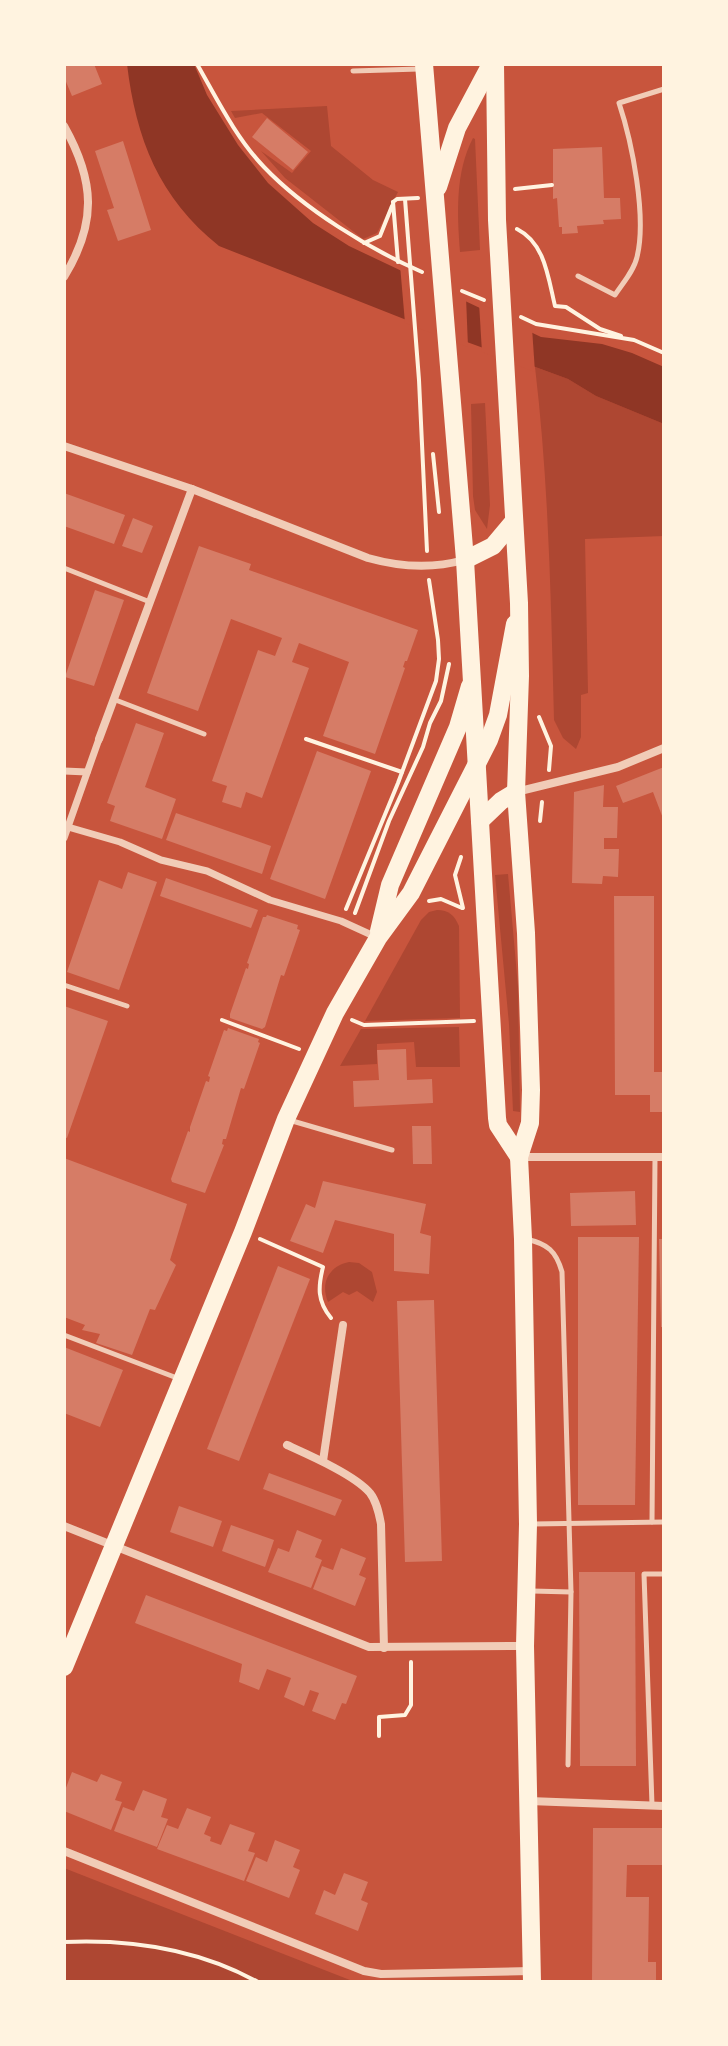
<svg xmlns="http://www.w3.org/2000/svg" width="728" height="2046" font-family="'Nunito Sans',sans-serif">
  <rect width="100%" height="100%" fill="#c8553d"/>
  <g fill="#ae4732">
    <path d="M327,106l4,40 42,34 25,12 -21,41 -14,6 -78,-61 -24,-27 31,22 19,-22 -49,-38 -27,5 -4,-7z"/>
    <path d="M473,138l2,1 5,111 -20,2c-3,-37 -5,-80 13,-114z"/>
    <path d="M535,367l33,12 28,17 68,28v112l-79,3 3,154 -7,2v42l-5,12 -13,-11 -9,-18c-3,-117 -5,-235 -19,-353z"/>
    <path d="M485,403l5,102 -3,24 -12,-19 -2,-14 -2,-92z"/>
    <path d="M508,874l10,113 2,125 -7,-1 -4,-87 -14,-149z"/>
    <path d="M437,910c12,0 17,5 22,16l1,92 -95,3 56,-101 8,-8z"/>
    <path d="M459,1027l1,40h-44l-2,-25 -37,2v20l-37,2 21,-37z"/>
    <path d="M349,1262l10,1 13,9 5,20 -4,10 -16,-11 -8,4 -6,-3 -15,10c-8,-19 1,-36 21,-40z"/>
    <path d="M64,1868l286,112 3,2h-289z"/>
  </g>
  <path fill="#8f3625" d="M127,64h67l13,31 31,50 30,38 45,40 36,23 192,91 61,7 30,9 32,14v57l-68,-28 -28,-17 -164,-60 -185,-73c-60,-48 -83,-107 -92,-182z"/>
  <g fill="#c8553d">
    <path d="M400,265l66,32 2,50 -63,-24z"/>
    <path d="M479,303l53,25 3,44 -53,-20z"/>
  </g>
  <g fill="#d67c66">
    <path d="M64,64h30l8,20 -30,12 -8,-19z"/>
    <path d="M267,118l41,34 -15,18 -41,-33z"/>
    <path d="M123,141l28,89 -33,11 -11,-31 7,-2 -19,-57z"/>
    <path d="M602,147l2,51h16l1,21 -18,1 1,4 -27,2 1,7 -16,1v-7h-3l-2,-29 -4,1v-50z"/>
    <path d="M64,493l61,22 -11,29 -50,-18z"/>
    <path d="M133,518l20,8 -11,27 -20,-7z"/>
    <path d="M199,546l52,18 -2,6 169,60 -11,31h-2l-2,6 2,1 -30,86 -52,-18 26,-74 -50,-19 -7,19 17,6 -47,130 -16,-6 -5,16 -19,-6 5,-16 -15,-5 46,-131 17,6 7,-18 -51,-19 -33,92 -51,-18z"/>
    <path d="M95,590l29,10 -30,86 -29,-9z"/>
    <path d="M136,723l28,10 -19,54 31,12 -14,40 -52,-18 5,-15 -8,-3z"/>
    <path d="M317,751l54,20 -46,128 -55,-20z"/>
    <path d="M664,767v54l-11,-29 -30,11 -7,-17z"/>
    <path d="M604,785l-1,22h15l-1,31h-13v11h15l-1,28 -15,-1 -1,8 -30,-1 2,-91z"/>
    <path d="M176,813l95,33 -9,28 -96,-34z"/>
    <path d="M128,872l29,10 -38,108 -52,-18 32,-92 23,9z"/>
    <path d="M166,878l92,32 -7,18 -91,-32z"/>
    <path d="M614,896h40v176h10v40h-14v-17h-35z"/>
    <path d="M267,915l31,10 -1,4 3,1 -16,46 -3,-1 -16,52 -3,2 -32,-11v-4l16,-46 2,1 1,-5 -2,-1 16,-46h3z"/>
    <path d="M64,1006l44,15 -41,117 -3,-1z"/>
    <path d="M228,1028l31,11 -1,3 2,1 -16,46 -3,-1 -15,51h-3l-1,5 2,1 -19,48 -33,-11 -1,-3 17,-48 2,1v-5l16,-46 3,1 1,-5 -2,-1 16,-46 3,1z"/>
    <path d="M406,1049l1,31 25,-1 1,24 -79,4 -1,-26 26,-1 -2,-30z"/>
    <path d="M412,1126h19l1,38h-19z"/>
    <path d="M64,1158l123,46 -17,56 6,5 -21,45 -5,-1 -18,46 -36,-12 4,-9 -18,-4 3,-5 -21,-8z"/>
    <path d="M323,1181l103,23 -6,29 11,3 -2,38 -35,-3v-37l-59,-14 -12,33 -33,-12 16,-37 9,4z"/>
    <path d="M635,1191l1,34 -65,1 -1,-33z"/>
    <path d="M578,1237h61l-4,268h-57z"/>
    <path d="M659,1239h5v88h-3z"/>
    <path d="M278,1266l32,13 -71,182 -32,-12z"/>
    <path d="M434,1300l8,261 -37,1 -8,-261z"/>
    <path d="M64,1347l59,23 -23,57 -36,-14z"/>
    <path d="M269,1473l73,27 -7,16 -72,-27z"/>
    <path d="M179,1506l43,15 -9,26 -43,-15z"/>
    <path d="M231,1525l43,15 -9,27 -43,-16z"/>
    <path d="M297,1530l25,10 -7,17 7,3 -11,28 -43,-16 10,-24 11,4z"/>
    <path d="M341,1548l25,10 -7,17 7,3 -11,28 -42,-17 9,-23 11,4z"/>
    <path d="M579,1572h56l1,194h-56z"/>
    <path d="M146,1595l211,81 -11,28 -4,-1 -7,17 -23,-9 7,-18 -9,-3 -6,16 -20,-9 7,-19 -24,-9 -8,21 -20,-8 3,-18 -107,-41z"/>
    <path d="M72,1772l25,10 4,-8 21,8 -7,18 7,2 -11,28 -47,-19v-18z"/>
    <path d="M143,1790l24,9 -6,18 7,2 -11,28 -43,-16 9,-24 11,4z"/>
    <path d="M187,1808l24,9 -7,17 7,3 -1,4 11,4 9,-21 25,9 -7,18 7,2 -11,28 -87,-32 10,-24 11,4z"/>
    <path d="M593,1828h71v37h-37l-1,32h23l-1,65h8v20h-64z"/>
    <path d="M275,1840l25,10 -7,17 7,3 -11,28 -43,-17 10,-24 11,5z"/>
    <path d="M344,1873l24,9 -7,18 7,3 -10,28 -43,-17 9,-24 11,5z"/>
  </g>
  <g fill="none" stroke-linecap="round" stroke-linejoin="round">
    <g stroke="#fff3e0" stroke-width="4">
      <path d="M197,64c20,35 39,74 67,103 40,42 105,82 158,105"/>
      <path d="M515,189l37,-4"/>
      <path d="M405,199l14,181 8,171"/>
      <path d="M393,202l5,60"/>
      <path d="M393,202l4,-3 21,-1"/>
      <path d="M517,229c28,14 31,48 38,77l11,1 34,22 21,7"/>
      <path d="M364,243l16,-7 12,-30"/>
      <path d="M462,291l22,9"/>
      <path d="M521,317l15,7 98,16 30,13"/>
      <path d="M433,454l6,58"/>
      <path d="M539,717l12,29 -2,24"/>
      <path d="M306,739l96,33"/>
      <path d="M540,821l2,-19"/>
      <path d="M461,857l-6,18 8,33"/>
      <path d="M429,901l12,-2 21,9"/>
      <path d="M346,909l52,-126 38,-102 3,-22 -1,-19 -9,-60"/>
      <path d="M355,913l34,-92 34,-74 7,-24 11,-22 8,-37"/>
      <path d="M222,1020l77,29"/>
      <path d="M352,1020l12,5 110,-4"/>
      <path d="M260,1239l63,28c-5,20 -6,34 8,51"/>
      <path d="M379,1736v-19l26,-2 6,-10v-43"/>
      <path d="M64,1942c67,-3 134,7 194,40"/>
    </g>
    <g stroke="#f1ccb7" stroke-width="5">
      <path d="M353,71l66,-2"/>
      <path d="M578,276l37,19c7,-11 19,-24 22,-38 10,-40 -5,-115 -18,-154l45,-14"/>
      <path d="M64,568l86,34"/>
      <path d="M113,699l91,35"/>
      <path d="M64,985l63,21"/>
      <path d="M289,1120l103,30"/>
      <path d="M526,1239c22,5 30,12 36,33l9,320 -3,173"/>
      <path d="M64,1335l113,43"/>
      <path d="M652,1522l3,-364"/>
      <path d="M533,1524l131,-2"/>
      <path d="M532,1591l39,1"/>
      <path d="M652,1805l-8,-231h20"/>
    </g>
    <g stroke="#f1ccb7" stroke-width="7">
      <path d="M64,771l23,1"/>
      <path d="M68,827l52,15 41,18 46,11 63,29 71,21 35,16"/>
      <path d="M64,838l35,-99"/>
    </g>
    <g stroke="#f1ccb7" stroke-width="8">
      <path d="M64,126c31,55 33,97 0,151"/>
      <path d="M64,446l128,43 176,69c32,9 64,11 96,2"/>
      <path d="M99,739l93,-250"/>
      <path d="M516,792l102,-25 46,-19"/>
      <path d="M521,1157h143"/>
      <path d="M287,1445c22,10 68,30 83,48 7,9 9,21 11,31l3,124"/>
      <path d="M323,1461l20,-136"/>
      <path d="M64,1526l305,121 155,-1"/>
      <path d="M529,1801l135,5"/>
      <path d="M64,1851l300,120 17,3 150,-3"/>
    </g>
    <g stroke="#fff3e0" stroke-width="18">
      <path d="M379,931l11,-46 68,-158 12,-41"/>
      <path d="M64,1667l179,-435 43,-113 49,-106 43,-75 33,-45 78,-153 9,-25 17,-91"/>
    </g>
    <g stroke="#fff3e0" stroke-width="18">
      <path d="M424,64l41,496 32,558 1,7 21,32"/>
      <path d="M495,64l2,156 22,383 1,73 -4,116 10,141 5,157 -1,33 -11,34 4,82 5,285 -3,122 7,336"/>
      <path d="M438,187l19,-59 34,-64"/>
      <path d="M465,560l28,-14 21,-25"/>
      <path d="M480,821l21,-20 15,-9"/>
    </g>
  </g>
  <rect width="728" height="2046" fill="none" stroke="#fff3e0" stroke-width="132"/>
</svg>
